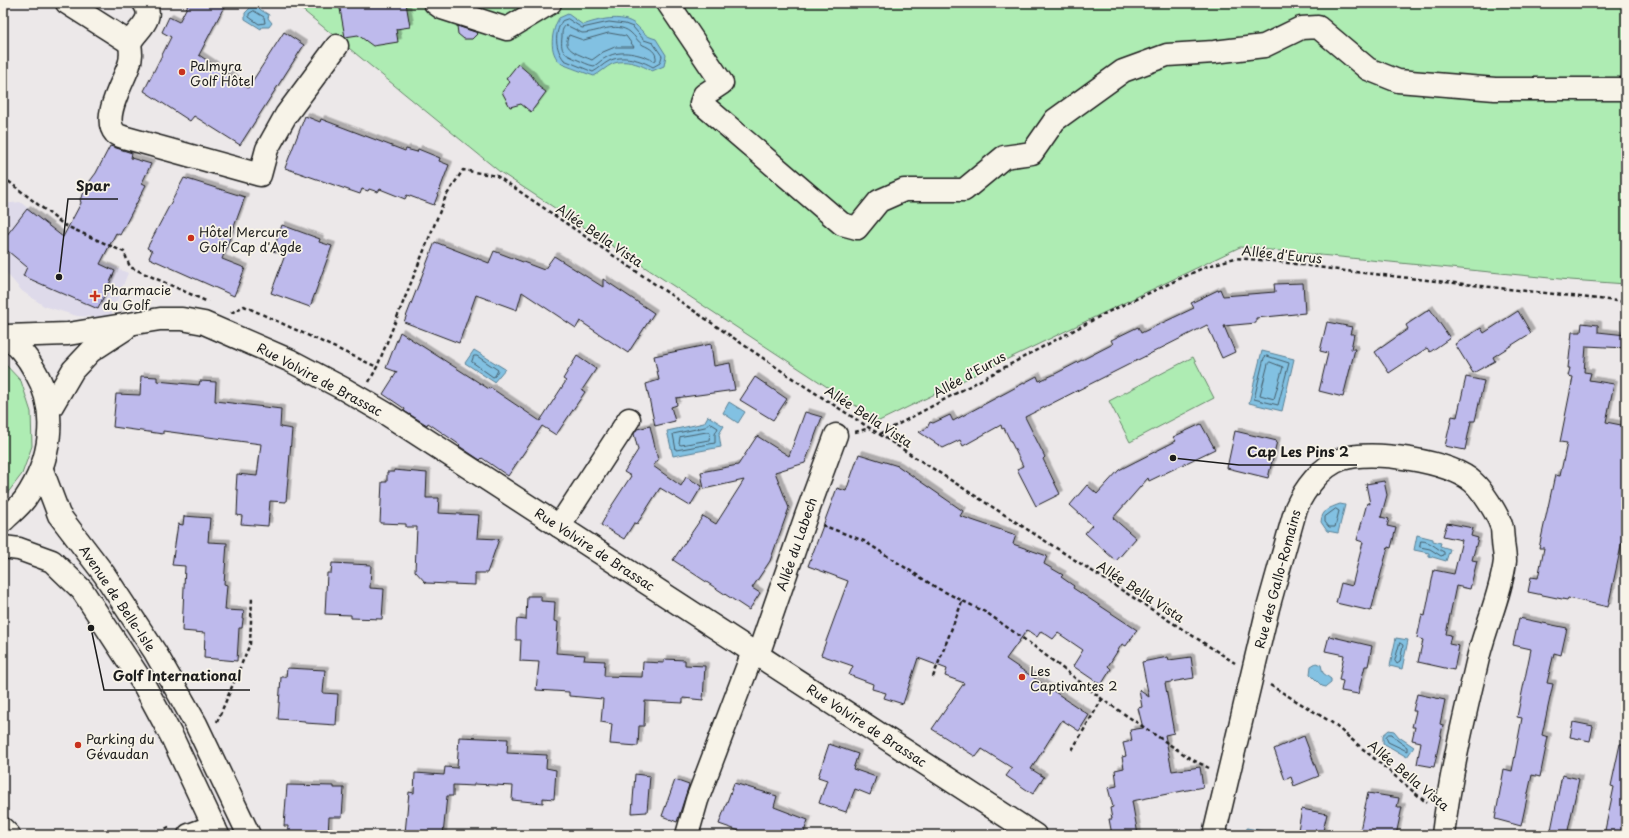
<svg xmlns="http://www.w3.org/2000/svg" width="1629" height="838" font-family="'Playpen Sans',sans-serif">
  <defs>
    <filter id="shadow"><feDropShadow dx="3.5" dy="-3.5" stdDeviation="0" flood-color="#0004"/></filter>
  </defs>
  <rect width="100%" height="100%" fill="#ece8e9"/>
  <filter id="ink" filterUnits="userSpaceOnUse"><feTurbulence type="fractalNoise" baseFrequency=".025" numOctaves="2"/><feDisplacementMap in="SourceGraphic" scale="8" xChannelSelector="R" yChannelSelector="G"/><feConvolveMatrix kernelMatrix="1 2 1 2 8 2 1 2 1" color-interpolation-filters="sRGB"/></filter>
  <g filter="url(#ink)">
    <path fill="#dedaea" d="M20,202l38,30 -3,9 73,32 -18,45 -33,-2 -33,-10 -22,-15 -19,-22v-65z"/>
    <g fill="#aeecb3" stroke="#658468">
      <path d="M294,3h1332v281l-56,-4 -330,-33 -361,174 -379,-249z"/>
      <path d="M1193,357l21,41 -84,44 -21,-41z"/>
      <path d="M3,362l18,19 10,31 1,34 -10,28 -19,25z"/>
    </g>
    <g fill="#82c1e2" stroke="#597f93">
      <path d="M253,5l16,10 -1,3 4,5 -3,4h-7l-1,2 -16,-10v-6z"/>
      <path d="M568,14l15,11c14,-5 39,-12 53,0 8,7 8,11 20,14l10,16 -2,11 -12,5c-10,-6 -27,-13 -40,-7 -6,3 -12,9 -18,12 -6,-2 -28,-10 -32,-12 -15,-11 -10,-34 -3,-46z"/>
      <path d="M474,350l31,19 -11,13 -29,-19z"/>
      <path d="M1262,351l32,8 -12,52 -33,-8z"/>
      <path d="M729,402l16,10 -7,11 -15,-10z"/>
      <path d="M708,416l16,10 -5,8 2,13 -48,9 -6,-25 37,-8z"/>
      <path d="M1340,504l5,1 -7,28 -11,-2 -6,-9c1,-12 8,-14 19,-18z"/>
      <path d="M1417,535l16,4v2l8,2 -1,3 10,3 -4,12 -17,-5v-3l-15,-3z"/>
      <path d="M1396,638l12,2 -6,29 -12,-3z"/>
      <path d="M1316,663l5,2 2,8 8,6v4l-5,4 -4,-1 -12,-12 1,-8z"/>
      <path d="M1389,730l5,1 5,6 15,10 -7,10 -24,-14v-8z"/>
      <path d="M1247,828l15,3 -1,4h-15z"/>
    </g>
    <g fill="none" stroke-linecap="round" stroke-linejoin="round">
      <g stroke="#455e6b" stroke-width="1">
        <path d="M254,11l10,6 1,6 -6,1 -10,-7v-3z"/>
        <path d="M568,19l14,9 27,-6 16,2 8,3 11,13 9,3 9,13 -2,7 -7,4c-12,-7 -31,-13 -44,-6 -6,3 -10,8 -16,11l-29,-12c-9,-12 -10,-26 -2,-39z"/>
        <path d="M566,25l16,8c15,0 34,-12 48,-1 5,4 8,10 13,13 7,3 14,7 13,15l-2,1c-13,-7 -34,-12 -47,-4 -5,2 -9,7 -13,9 -6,-1 -11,-4 -16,-6 -13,-6 -18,-7 -16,-23 0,-6 0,-8 4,-12z"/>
        <path d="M609,33l17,3 8,11h-19l-12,5 -11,8c-11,-5 -32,-10 -23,-25l14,5z"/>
        <path d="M474,356h3l21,14 -3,6 -2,1 -21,-15z"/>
        <path d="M1267,356l22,7 -11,42 -24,-6 10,-41z"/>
        <path d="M1270,362l13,5 -9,32 -14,-4 8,-31z"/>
        <path d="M710,423l8,5 -3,6v9l-39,7 -3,-16 32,-7z"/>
        <path d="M708,432l2,1 -1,7 -28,5 -2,-1 1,-7z"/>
        <path d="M1336,509l3,2 -4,16h-6l-4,-5v-5z"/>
        <path d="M1421,541c10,0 14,7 23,11v3l-3,1 -11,-7 -10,-2z"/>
        <path d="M1400,643l3,2 -3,17 -3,2 -2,-3z"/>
        <path d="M1389,734h3l5,6 10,7v4l-19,-9 -2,-5z"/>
      </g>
    </g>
    <g fill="#bebaec" stroke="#1c1c1c" filter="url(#shadow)">
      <path d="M189,3h37l-27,52 49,33 36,-56 20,13 -64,100 -46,-29 -4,5 -46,-30 27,-54 -9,-5 7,-15 10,5z"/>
      <path d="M339,3h67l4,24 -14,2 2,13 -25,4 -15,-11 -13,2z"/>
      <path d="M457,26l21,7 -6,6h-8l-6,-5z"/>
      <path d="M518,64l14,12 7,11 7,5 -15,20 -10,-8 -11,3 -8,-15 8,-10 -4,-3z"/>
      <path d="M305,116l15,6 1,-3 84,32 1,-2 11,3 1,-3 22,9 -1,3 10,4 -15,40 -27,-10 -2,4 -25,-10 -2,3 -9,-3 -1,2 -6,-2 -2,5 -75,-26z"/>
      <path d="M110,146l22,7 -1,5 20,6 -9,19 4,2 -26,50 -4,-2 -16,31 15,7 -17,38 -75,-33 4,-9 -24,-20v-7l24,-31 36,28 18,-34 -1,-4 4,-6 7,-5 -1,-7 6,-8z"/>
      <path d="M184,178l61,19 -23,62 23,9 -11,28 -85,-38 3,-7 -5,-3z"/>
      <path d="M282,225l38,14 -1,3 13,4 -22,61 -39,-14 14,-38 -12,-4z"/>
      <path d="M435,242l54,21 5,-12 50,19 10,-14 49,31v-8l51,34 -26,40 -48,-32 -4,7 -54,-36 -5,18 -41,-15 -17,48 -55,-21z"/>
      <path d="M1303,283l2,30 -49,5v5l-32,3 11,26 -13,6 -15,-33 -182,92 20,40 -2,2 17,35 -24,12 -19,-37 6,-3 -19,-38 -2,1 -1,-4 -38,21 -3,-6 -17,8 -24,-16 8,-4 3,-6 3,1 17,-8 3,6 84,-45 2,5 14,-6 60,-31 -2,-4 27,-13 3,6 53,-25 -3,-5 29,-14 3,7 52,-4 -1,-8z"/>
      <path d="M1430,309l20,29 -20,14 -3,-4 -38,25 -14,-21 33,-23 -2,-4z"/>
      <path d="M1518,311l13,22 -38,24 2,4 -22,12 -18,-29 26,-16 3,5z"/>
      <path d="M1327,322l25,5 -2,7h4l-3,15h4l-12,48 -24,-6 9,-38 -8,-2z"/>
      <path d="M1582,323l16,2v7l28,3v13l-40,-2 -2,26 7,1 -2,7 25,4 -8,38 20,4v97l-18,84 -40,-9 -1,2 -39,-8 3,-15 7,1 6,-30h-5l16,-73 5,1 7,-33 -7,-1 13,-65 -5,-1 2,-8h-2l4,-36h9z"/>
      <path d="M400,332l89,57 2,-1 49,33 26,-40 -3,-2 14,-23 19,13 -14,21 3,2 -29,43 -14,-9 -34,50 -26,-18 -2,2 -21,-14 1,-1 -32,-22 -1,2 -23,-14 1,-2 -22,-15 14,-22 -11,-4z"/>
      <path d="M711,344l3,22 16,-3 5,27 -59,8 1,7 -6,2 4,14 -20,5 -9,-42 13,-4 -5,-24z"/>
      <path d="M141,376l16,1v4l42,4 1,-4 16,1 -1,19 66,8 -1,18 12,2 -6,73 -16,-1 -2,25 -27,-2 1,-8 -5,-1 1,-25h-2l1,-16 20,2 4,-32 -98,-13v3l-50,-7 3,-33 24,1z"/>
      <path d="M755,377l32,22 -14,21 -33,-20z"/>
      <path d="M1466,377l18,4 -9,40h-4l-6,29 -20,-4 7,-30 5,1z"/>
      <path d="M805,412l17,5 -17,46 -30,9 14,36 -19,53 -18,27 8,5 -11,17 -76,-50 30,-44 13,8 28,-44 -40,9 -3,-17 37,-7 19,-29 32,20z"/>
      <path d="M1201,424l14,25 -66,32 -1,-3 -35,40 23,20 -20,23 -31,-28 7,-8 -22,-20 17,-20 10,9 22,-24 57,-29 -3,-4z"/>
      <path d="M650,426l8,34 -5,6 28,20 5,-9 16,9 -12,20 -30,-18 -23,36 -3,-1 -10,16 -23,-14 5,-9h-1l26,-40 -7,-4 14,-22 -4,-16 3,-5z"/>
      <path d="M1235,431l42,10 -9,37 -41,-10z"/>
      <path d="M859,454l39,12 65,45 -3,5 56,19 -3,9 34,12 -3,8 19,11 -2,2 13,9 -1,2 64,42 -11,16 -4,-2 -14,22 3,3 -10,16 -28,-19 10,-16 -25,-17 -5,6 -12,-8 -4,6 -10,-7 -21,29 83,56 -10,16 -17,-11 -31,49 13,8 -11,17 -27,-18 6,-8 -19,-12 -11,-7 -6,8 -44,-28 32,-46 -19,-7 2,-7 -29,-11 -15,46 -19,-6 2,-5 -14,-4 1,-5 -24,-9 4,-9 -32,-11 27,-74 -40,-15 29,-78 9,3z"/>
      <path d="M394,470l33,3 -1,25h13l-1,15 41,2 -2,23 22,1 -12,34h-12v12l-49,-2 -11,-12 2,-44h-11v-3l-26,-1 2,-41h5v-10h7z"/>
      <path d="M1384,481l3,14 -6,22 8,2 -2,7 9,2 -5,20 -3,-1 -17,64 -35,-8 5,-20 11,3 11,-44 -6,-2 10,-37 3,1 -4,-20z"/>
      <path d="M184,516l26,2 -2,24 19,1 -3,41 3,1 -2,25 19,1 -2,17h-3l-2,33 -33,-3 1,-25 -23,-2 3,-65 -13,-1 6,-41 5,1z"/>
      <path d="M1447,523l26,5 -2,8 7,2 -6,22 5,1 -7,28 -14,-3 -10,48 5,1 -2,9 10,2 -5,24 -36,-8 5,-22 -6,-2 5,-23 3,1 9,-46 20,4 8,-34 -19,-4z"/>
      <path d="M332,563l39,2 -1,23 14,1 -2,30 -31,-1v-3l-26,-1 2,-41h4z"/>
      <path d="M527,596h14v5l14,1 -1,19 4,1 -2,31 29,2 -1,5 21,1 -1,15 38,1 1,-15 21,1v-4l21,1v5l20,1 -2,34 -20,-2v5l-38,-2 -1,25h-5l-1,20 -28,-2 2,-20 -11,-2 2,-23 -34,-3v-4l-33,-2 3,-28 -19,-1 1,-21h-5v-13l1,-8 9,1z"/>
      <path d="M1519,618l48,10 -6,27 -7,-2 -7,30 6,1 -11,51 6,2 -8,40 -8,-2 -11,51 -26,-7 9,-50 8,2 10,-53 -5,-1 14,-68 -18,-4z"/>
      <path d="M1329,636l43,10 -4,20h-3l-7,28 -17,-3 2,-10 -4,-1 5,-25 -19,-4z"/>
      <path d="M1168,657l1,3 22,-3 3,21 -29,5 9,50 -9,2 7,36 28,-4 3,20 -71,14 6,34h-26l-3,-16h3l-2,-11 3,-1 -5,-19 9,-2 -2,-16 9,-2 -2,-11 4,-1 -3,-13 9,-2 -2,-11 13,-2 -5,-20 4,-1 -3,-17 10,7 -7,-35z"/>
      <path d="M287,668l38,2 -2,23 15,1 -2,31 -31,-2v-2l-27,-2 3,-42h5z"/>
      <path d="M1417,694l28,6 -5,24 3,1 -9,42 -17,-3 4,-22 -9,-2 3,-13h-3l4,-16h-3z"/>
      <path d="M1573,722l20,4 -3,15 -20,-4z"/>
      <path d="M1304,736l15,40 -25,10 -3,-9 -6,3 -11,-31z"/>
      <path d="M459,737l49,2 -1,14 40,2 -1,13 10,2 -2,29 -11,-1v5l-31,-3 1,-14 -39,-2v2l-21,-1v11h-6l-4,39h-34l-4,-2 4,-41 5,1 1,-20 29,2 1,-8 12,1z"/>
      <path d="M829,744l29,10 -5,15 23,8 -6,18 -15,-6 -9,23 -27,-9 8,-23 -9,-3z"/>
      <path d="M1620,744h6v91h-22l10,-48 -3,-1z"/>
      <path d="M635,774l15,2 -3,36 -15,1z"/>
      <path d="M1562,775l17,4 -12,56h-17z"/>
      <path d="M675,780l14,5 -12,37 -15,-6z"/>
      <path d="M734,783l43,13 -3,11 34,13 -5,15h-52l-32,-11z"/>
      <path d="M287,785l47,1v2h10l-2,29h-13l-1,18h-41l1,-9h-4z"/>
      <path d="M1368,793l31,5 -2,9h5l-6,28h-37z"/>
      <path d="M1302,809l25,5 -5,21h-25z"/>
    </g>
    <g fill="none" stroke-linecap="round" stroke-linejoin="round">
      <defs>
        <g id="minor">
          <path d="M67,3l63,40c6,-13 26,-23 14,-40"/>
          <path d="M435,3l7,5 65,21 43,-26"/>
          <path d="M668,3l54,80 -18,12 -3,8 141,121 15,4 22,-27 25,-11h60l40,-33 28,-4 23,-33 68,-49 44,-16 47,-3 50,-6 37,-18 17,-1 50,42 30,12 97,8h131"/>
          <path d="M130,43c1,8 2,14 -1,22 -5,16 -28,52 -14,68 1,2 6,3 8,4l137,38 7,-26 19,-34 51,-69"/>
          <path d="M3,335c13,7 25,23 32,36 24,41 16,90 -10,128 -6,8 -15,15 -22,22"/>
          <path d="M6,336l62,-2 92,-15h22l22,4 85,37 55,29 41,24 650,422"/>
          <path d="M49,411l24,-41 18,-19 34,-22"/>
          <path d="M42,470l17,45 45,59 51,78 41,72 53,111"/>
          <path d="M559,526l70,-107"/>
          <path d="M3,547l16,2 33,12 30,29 62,95 28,52 46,98"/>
          <path d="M758,655l48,-139 30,-81"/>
          <path d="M3,829l6,6"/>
          <path d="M189,835l25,-9"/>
          <path d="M687,835l10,-35 56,-148"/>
          <path d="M1214,835l54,-227 28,-100c8,-18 25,-42 46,-49 28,-10 109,2 131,23 9,8 24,31 28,43 2,4 1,10 2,15 0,6 2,14 2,21 -4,32 -18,62 -26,93 -14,60 -29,120 -36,181"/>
        </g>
      </defs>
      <use href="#minor" stroke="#1c1c1c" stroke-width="25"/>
      <g stroke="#1c1c1c" stroke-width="2.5" stroke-dasharray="4 3" stroke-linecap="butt">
        <path d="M3,177l61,48 60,27 6,15 78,35"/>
        <path d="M231,313l13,-7 133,61"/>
        <path d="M369,382l8,-15 69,-171 17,-26 34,6 298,204 440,283"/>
        <path d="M855,432l15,-4"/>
        <path d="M880,434l226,-121 99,-46 30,-9 38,3 73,10 280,31"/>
        <path d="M822,525l42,16 73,47 50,25 48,34 67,52 89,60 18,9"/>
        <path d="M933,677l29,-75"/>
        <path d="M1270,685l61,37 96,81"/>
        <path d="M217,722l33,-78 2,-47"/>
        <path d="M1072,750l30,-51"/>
        <path d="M167,835l-2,-6 6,-3"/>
      </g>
      <use href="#minor" stroke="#f7f3e8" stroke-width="22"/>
    </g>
  </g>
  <g fill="#c8321e" stroke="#f7f3e8" stroke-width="1.5">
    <circle cx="182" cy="72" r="4"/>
    <circle cx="191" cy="238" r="4"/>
    <path d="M93 290h4v4h4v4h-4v4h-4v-4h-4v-4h4z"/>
    <circle cx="1022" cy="677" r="4"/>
    <circle cx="78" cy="745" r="4"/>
  </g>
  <g text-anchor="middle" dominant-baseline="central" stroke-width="3.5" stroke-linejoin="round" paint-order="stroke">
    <g font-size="13" fill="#1c1c1c" stroke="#f7f3e8" text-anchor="start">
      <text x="190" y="65">Palmyra<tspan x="190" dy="15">Golf Hôtel</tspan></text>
      <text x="199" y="231">Hôtel Mercure<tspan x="199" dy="15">Golf Cap d'Agde</tspan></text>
      <text x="103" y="289">Pharmacie<tspan x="103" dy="15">du Golf</tspan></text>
      <text x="1030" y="670">Les<tspan x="1030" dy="15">Captivantes 2</tspan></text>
      <text x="86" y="738">Parking du<tspan x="86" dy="15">Gévaudan</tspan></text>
    </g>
    <g font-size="13" fill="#1c1c1c" stroke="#f7f3e8">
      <text transform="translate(600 235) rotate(34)">Allée Bella Vista</text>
      <text transform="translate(1282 254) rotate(6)">Allée d'Eurus</text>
      <text transform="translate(969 374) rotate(-29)">Allée d'Eurus</text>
      <text transform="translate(320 379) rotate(28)">Rue Volvire de Brassac</text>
      <text transform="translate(869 416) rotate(33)">Allée Bella Vista</text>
      <text transform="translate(796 544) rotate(-71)">Allée du Labech</text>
      <text transform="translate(595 549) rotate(33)">Rue Volvire de Brassac</text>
      <text transform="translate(1277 579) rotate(-75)">Rue des Gallo-Romains</text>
      <text transform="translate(1141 591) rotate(33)">Allée Bella Vista</text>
      <text transform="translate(118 598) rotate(56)">Avenue de Belle-Isle</text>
      <text transform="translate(867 725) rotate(33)">Rue Volvire de Brassac</text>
      <text transform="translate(1409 775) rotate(40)">Allée Bella Vista</text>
    </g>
  </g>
  <path fill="none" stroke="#1c1c1c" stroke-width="1.5" d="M59 277L68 199H118M1173 458L1239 465H1357M91 628L104 690H250"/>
  <g fill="#1c1c1c" stroke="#f7f3e8" stroke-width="1.5">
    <circle cx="59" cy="277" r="4"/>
    <circle cx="1173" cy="458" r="4"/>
    <circle cx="91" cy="628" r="4"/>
  </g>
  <g font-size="14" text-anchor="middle" font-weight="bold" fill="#1c1c1c" stroke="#f7f3e8" stroke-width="3.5" stroke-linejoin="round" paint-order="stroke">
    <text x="93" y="191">Spar</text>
    <text x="1298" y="457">Cap Les Pins 2</text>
    <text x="177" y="681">Golf International</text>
  </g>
  <rect width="1629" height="838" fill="none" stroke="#f7f3e8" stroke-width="16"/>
  <rect x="8" y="8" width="1613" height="822" fill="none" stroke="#1c1c1c" stroke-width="1.5" filter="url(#ink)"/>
</svg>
